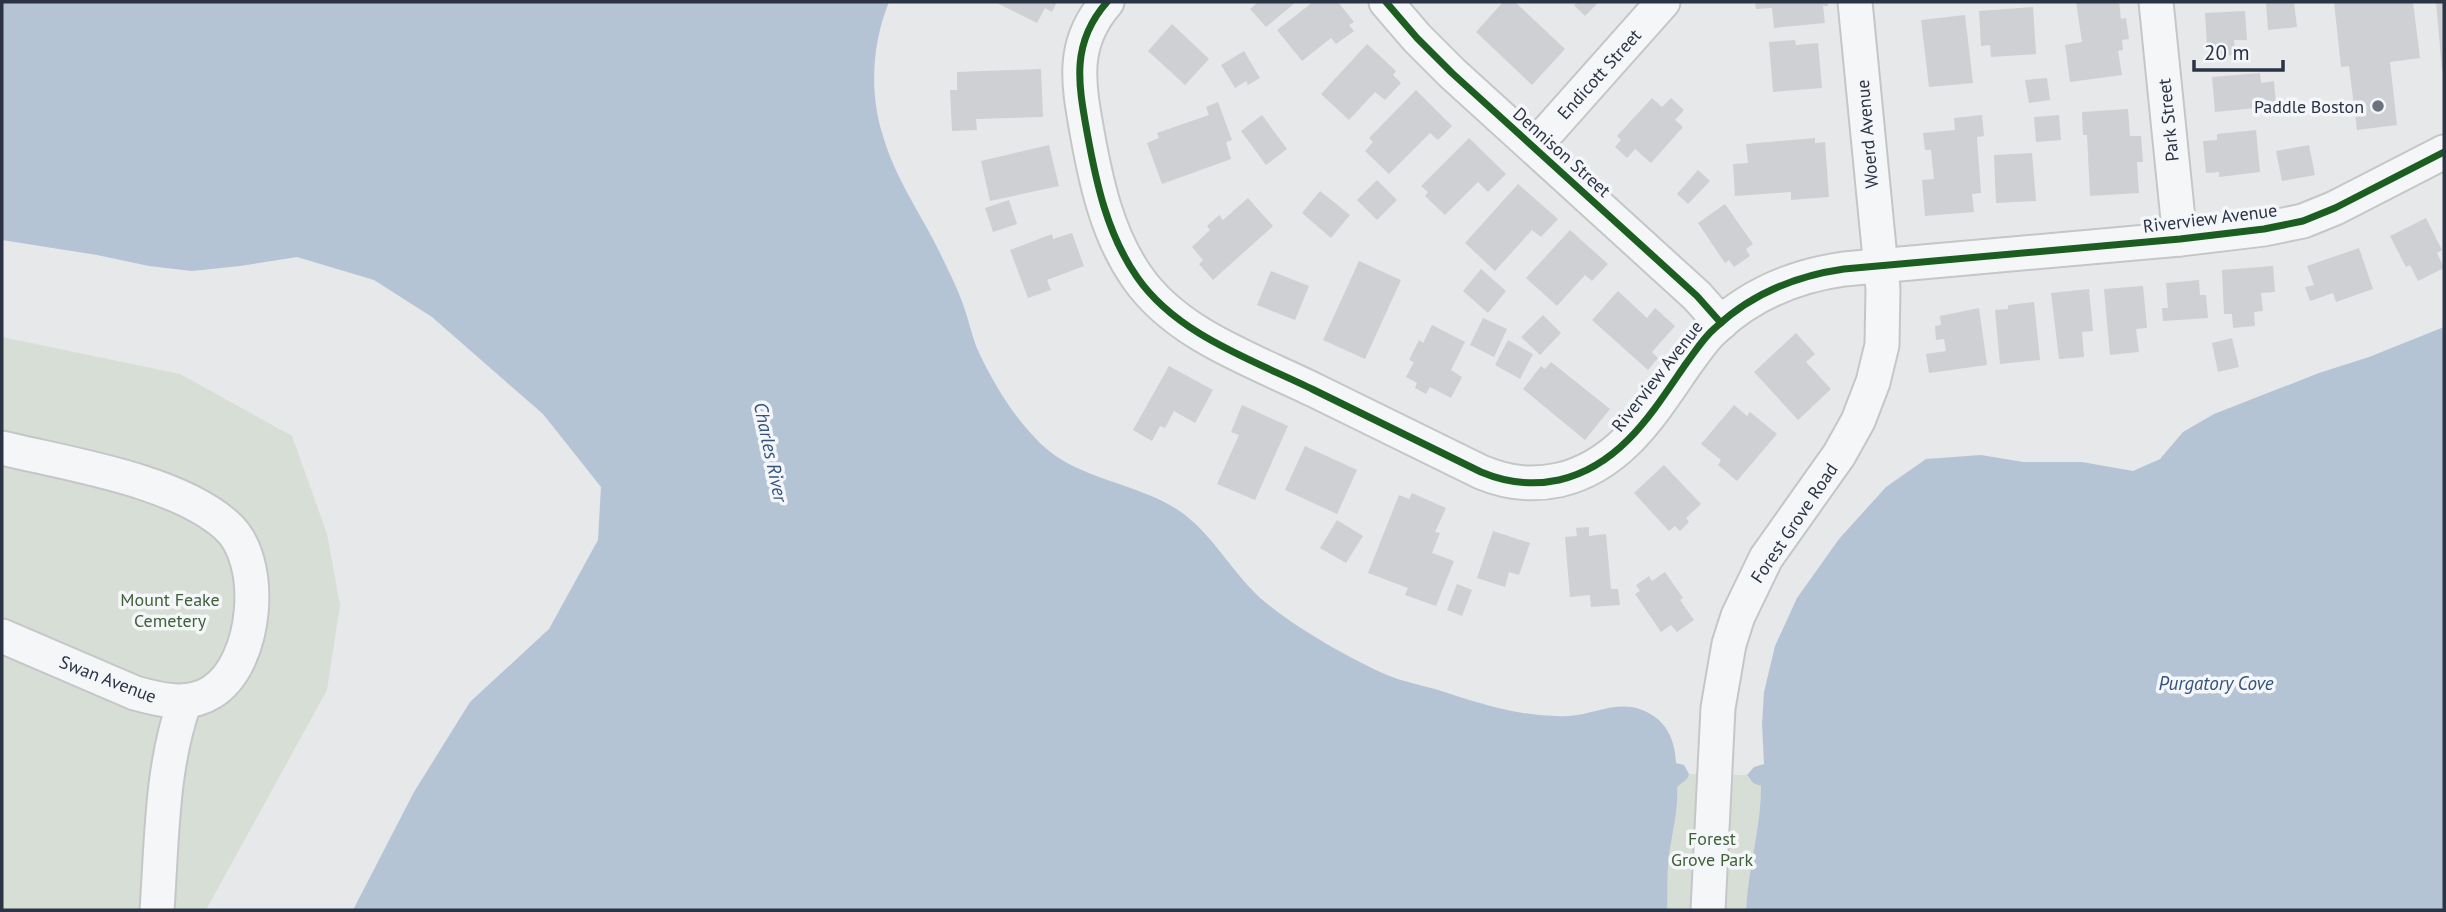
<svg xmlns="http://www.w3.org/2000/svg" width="2446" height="912" font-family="'PT Sans',sans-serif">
  <rect width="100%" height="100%" fill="#e6e8ea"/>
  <g fill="#d6ded6">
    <path d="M2,337l178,37 112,62 35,98 13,71 -13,85 -121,220h-204z"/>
    <path d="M1689,774l58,1 2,4 12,7c0,42 -13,82 -15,124h-79c1,-15 0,-30 1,-45 2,-27 11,-51 9,-78l10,-8z"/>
  </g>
  <g fill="#b4c4d5">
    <path d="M2,2h887c-17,41 -20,91 -6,134 12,42 38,78 57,117 8,17 17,34 23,51 5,14 8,28 13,42 15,34 38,72 65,98 39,38 101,38 144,71 31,24 50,62 80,87 31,26 85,57 122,73 15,6 32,10 48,14 43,14 88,29 134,27 23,-1 49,-16 73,-6 24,9 33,29 34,53l8,2 5,9 -2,5 -10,8c2,27 -7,51 -9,78 -1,15 0,30 -1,45h-1314l61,-118 56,-90 79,-73 49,-89 3,-53 -58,-73 -111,-97 -58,-37 -77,-23 -57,9 -48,5 -43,-5 -52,-11 -95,-15z"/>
    <path d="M2444,327v583h-698c2,-42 15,-82 15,-124l-8,-3 -6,-8 7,-8 10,-3 -2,-40 2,-32 11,-46 22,-48 42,-59 47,-52 40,-28 55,-4 42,7h59l51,9 27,-12 23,-27 31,-18 105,-41 50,-16z"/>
  </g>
  <g fill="#ced0d3">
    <path d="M995,2h62l-5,10 -7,-4 -8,15z"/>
    <path d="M1258,2h38l-30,25 -16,-18z"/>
    <path d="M1313,2h25l16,20 -5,3 5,6 -18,13 -5,-6 -29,23 -25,-31z"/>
    <path d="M1503,2h12l50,47 -33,36 -56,-53z"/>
    <path d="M1577,2h22l-14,14 -11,-11z"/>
    <path d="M1755,2h73v4h-5l2,17 -51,5 -2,-20 -16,1z"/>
    <path d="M2076,2h43l2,17 5,-1 3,21 -7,1 1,10 -5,1 4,24 -52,7 -5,-37 17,-3z"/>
    <path d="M2294,2l3,25 -29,3 -2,-27z"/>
    <path d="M2334,2h79l7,56 -30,4 7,63 -40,5 -8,-64 -8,1z"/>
    <path d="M2436,2h8v68h-2z"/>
    <path d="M2033,7l3,47 -45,3 -1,-12 -9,1 -2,-35z"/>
    <path d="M2245,11l2,29h-13l1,15 -19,1 -1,-12 -8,1 -2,-32z"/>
    <path d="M1965,15l8,68 -44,4 -8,-67z"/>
    <path d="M1172,24l37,35 -24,26 -37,-34z"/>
    <path d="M1795,40l1,5 22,-2 4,45 -49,4 -4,-50z"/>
    <path d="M1367,44l29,27 -3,4 8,8 -16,17 -10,-8 -26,28 -28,-26z"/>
    <path d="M1244,51l16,27 -12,7 -2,-4 -11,7 -14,-23z"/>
    <path d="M1041,69l2,48 -67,2 1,11 -25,1 -2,-41h7v-18z"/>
    <path d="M2260,73l1,10 13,-2 2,25 -61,6 -3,-35z"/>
    <path d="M2047,78l3,22 -21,3 -4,-23z"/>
    <path d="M1416,90l36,36 -14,14 -8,-7 -41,41 -24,-23 8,-9 -4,-4z"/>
    <path d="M1652,98l10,9 9,-9 13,12 -9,10 8,7 -32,36 -16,-14 -8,9 -12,-11 6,-7 -4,-4z"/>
    <path d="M1218,102l14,38 -6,2 5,17 -69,25 -15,-41 12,-5 -2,-5 52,-18 -3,-8z"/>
    <path d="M2128,109l2,27h11l2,26h-6l2,31 -49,3 -3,-61h-4l-1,-23z"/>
    <path d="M1262,115l25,34 -21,16 -25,-34z"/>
    <path d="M1982,115l2,21 -7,1 4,56 -9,1 2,18 -49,4 -3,-36 12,-1 -3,-29h-6l-2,-17 32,-3 -1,-12z"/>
    <path d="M2059,115l2,25 -25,2 -2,-25z"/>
    <path d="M2256,130l4,42 -41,5v-5l-13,1 -3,-32 14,-1v-6z"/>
    <path d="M1469,138l37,36 -18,18 -10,-10 -33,33 -20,-19 3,-4 -7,-6z"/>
    <path d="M1815,138v5l10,-1 4,55 -38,3v-8l-56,4 -2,-32 15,-1 -2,-19z"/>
    <path d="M1049,145l10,41 -69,15 -9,-40z"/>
    <path d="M2309,145l6,30 -33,6 -6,-30z"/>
    <path d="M2032,153l4,48 -40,2 -2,-48z"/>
    <path d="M1698,170l12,11 -22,23 -11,-10z"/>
    <path d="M1377,180l20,20 -20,20 -20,-20z"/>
    <path d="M1518,184l40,35 -17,18 -9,-7 -37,41 -30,-28z"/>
    <path d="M1320,191l30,24 -19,23 -29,-25z"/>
    <path d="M1248,198l25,28 -60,54 -14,-16 4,-4 -11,-13 18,-17 -3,-4 12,-11 4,5z"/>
    <path d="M1009,200l8,24 -24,8 -8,-24z"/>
    <path d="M1725,204l28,40 -7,5 4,7 -16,11 -5,-7 -4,3 -27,-40z"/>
    <path d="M2426,218l16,32 -5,3 7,15 -26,13 -8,-16 -4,2 -16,-31z"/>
    <path d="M1570,230l38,34 -16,17 -7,-6 -28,31 -31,-28z"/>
    <path d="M1072,233l12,33 -37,14 4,10 -23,8 -18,-48 42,-16 1,5z"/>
    <path d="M2359,248l14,41 -37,13 -3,-9 -23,8 -5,-14 9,-2 -7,-19z"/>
    <path d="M1359,261l42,19 -36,79 -42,-19z"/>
    <path d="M2273,266l2,26 -14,1 2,18 -9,1 1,14 -22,2 -1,-14h-8l-2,-44z"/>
    <path d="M1481,269l25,22 -18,22 -25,-22z"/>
    <path d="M1271,271l38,15 -14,34 -38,-15z"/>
    <path d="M2199,280l1,15h6l2,23 -45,3 -1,-13h6l-2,-25z"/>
    <path d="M2143,286l4,42 -11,1 3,23 -29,3 -6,-66z"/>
    <path d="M2089,289l4,42 -11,1 2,25 -25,2 -8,-66z"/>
    <path d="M1618,291l29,27 8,-10 20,18 -23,26 6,6 -10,12 -56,-50z"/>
    <path d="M2034,302l6,58 -40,4 -5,-54 13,-1v-4z"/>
    <path d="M1979,308l8,57 -58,8 -3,-19 20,-3 -2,-12 -8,1 -1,-14 6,-1 -1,-9z"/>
    <path d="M1543,315l18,18 -21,22 -19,-18z"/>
    <path d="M1483,318l24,11 -13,28 -24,-12z"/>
    <path d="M1432,325l33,17 -14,28 11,7 -11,21 -21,-11 -4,7 -11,-6 2,-5 -11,-6 8,-15 -5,-2 10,-20 4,3z"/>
    <path d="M1796,333l19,21 -9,8 25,27 -33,31 -44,-48z"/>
    <path d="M2232,338l7,29 -21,5 -6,-29z"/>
    <path d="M1508,340l25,14 -13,25 -25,-14z"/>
    <path d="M1551,362l59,47 -25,31 -62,-51 18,-23 4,3z"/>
    <path d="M1169,366l44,24 -18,33 -21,-12 -9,17 -5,-2 -8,15 -19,-11z"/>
    <path d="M1242,405l46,21 -33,74 -38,-16 22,-49 -8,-3z"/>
    <path d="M1734,405l13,11 3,-4 27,22 -40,47 -19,-16 3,-5 -20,-16z"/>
    <path d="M1305,446l52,24 -20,44 -52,-24z"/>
    <path d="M1664,465l37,39 -15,14 3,4 -9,9 -5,-5 -6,5 -35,-38z"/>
    <path d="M1412,493l34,15 -11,24 5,1 -8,20 22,8 -18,45 -31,-11 3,-7 -40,-15 31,-78 10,4z"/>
    <path d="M1337,520l26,16 -17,27 -26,-15z"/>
    <path d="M1589,527v9l17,-2 5,55h7l2,16 -29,2 -1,-12 -20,2 -5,-60 12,-1 -1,-8z"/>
    <path d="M1493,531l37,12 -11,32 -10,-3 -4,15 -28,-9z"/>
    <path d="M1665,572l18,26 -3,2 14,20 -17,12 -6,-7 -10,7 -26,-38 5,-3 -4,-6 13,-9 3,5z"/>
    <path d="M1457,584l15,6 -10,26 -15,-6z"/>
  </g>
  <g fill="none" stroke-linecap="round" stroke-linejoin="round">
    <defs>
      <g id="minor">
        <path d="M1107,2c-36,41 -29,80 -20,130 9,50 20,102 50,145 40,58 116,83 177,113 55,27 111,54 167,82 26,11 50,14 78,8 61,-14 93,-67 126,-115 10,-13 18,-27 30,-37 36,-34 80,-52 129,-59l336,-30 84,-10 39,-8 32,-13 109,-56"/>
        <path d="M1386,2l31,36 35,35 245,223 24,27"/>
        <path d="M2156,2l24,237"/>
        <path d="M1534,147l129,-145"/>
        <path d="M2,448c66,16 173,32 224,77 41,35 31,139 -14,167 -23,15 -52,8 -77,1l-133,-57"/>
        <path d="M157,910c5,-69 4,-143 28,-209"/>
        <path d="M1708,910l10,-202 11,-64 9,-28 28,-58 73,-103 19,-34 15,-39 9,-37 1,-56 -28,-287"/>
      </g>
    </defs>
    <use href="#minor" stroke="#c4c6c8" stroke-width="37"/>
    <use href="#minor" stroke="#f5f6f7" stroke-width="33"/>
    <defs>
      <g id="cycleway">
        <path d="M1107,2c-36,41 -29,80 -20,130 9,50 20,102 50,145 40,58 116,83 177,113 55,27 111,54 167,82 26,11 50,14 78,8 61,-14 93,-67 126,-115 10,-13 18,-27 30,-37 36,-34 80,-52 129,-59l336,-30 84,-10 39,-8 32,-13 109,-56"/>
        <path d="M1386,2l31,36 35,35 245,223 24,27"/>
      </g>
    </defs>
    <use href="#cycleway" stroke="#f4f6f9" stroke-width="11"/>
    <use href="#cycleway" stroke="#1b5e20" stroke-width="7"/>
  </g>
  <circle fill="#6c737f" stroke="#f4f6f9" stroke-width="2.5" cx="2378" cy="106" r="7"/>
  <g text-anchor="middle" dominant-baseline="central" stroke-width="7" stroke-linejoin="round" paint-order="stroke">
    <g font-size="18" fill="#2b3445" stroke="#f4f6f9">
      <text transform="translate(1599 74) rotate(-48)">Endicott Street</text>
      <text transform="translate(2168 120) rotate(-96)">Park Street</text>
      <text transform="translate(1867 134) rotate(-95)">Woerd Avenue</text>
      <text transform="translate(1562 152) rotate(42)">Dennison Street</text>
      <text transform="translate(2210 218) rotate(-7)">Riverview Avenue</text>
      <text transform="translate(1657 376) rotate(-52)">Riverview Avenue</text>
      <text transform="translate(1794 523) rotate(-56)">Forest Grove Road</text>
      <text transform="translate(108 679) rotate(21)">Swan Avenue</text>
    </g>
    <g font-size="18" fill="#2b3445" stroke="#f4f6f9" text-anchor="end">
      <text x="2364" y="106">Paddle Boston</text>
    </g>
    <g font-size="18" fill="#3f6138" stroke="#f4f6f9">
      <text x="170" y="599">Mount Feake<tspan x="170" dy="21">Cemetery</tspan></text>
      <text x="1712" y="838">Forest<tspan x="1712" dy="21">Grove Park</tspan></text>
    </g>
    <g font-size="19" font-style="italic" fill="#34527a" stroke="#f4f6f9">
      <text transform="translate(771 452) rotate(78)">Charles River</text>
      <text x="2216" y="683">Purgatory Cove</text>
    </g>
  </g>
  <rect width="2446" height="912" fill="none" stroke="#2b3445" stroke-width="7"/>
  <path d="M2194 60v10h89v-10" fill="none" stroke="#2b3445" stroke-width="3.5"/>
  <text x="2204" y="60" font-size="21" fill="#2b3445" stroke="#f4f6f9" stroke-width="5" paint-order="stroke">20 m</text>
</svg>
